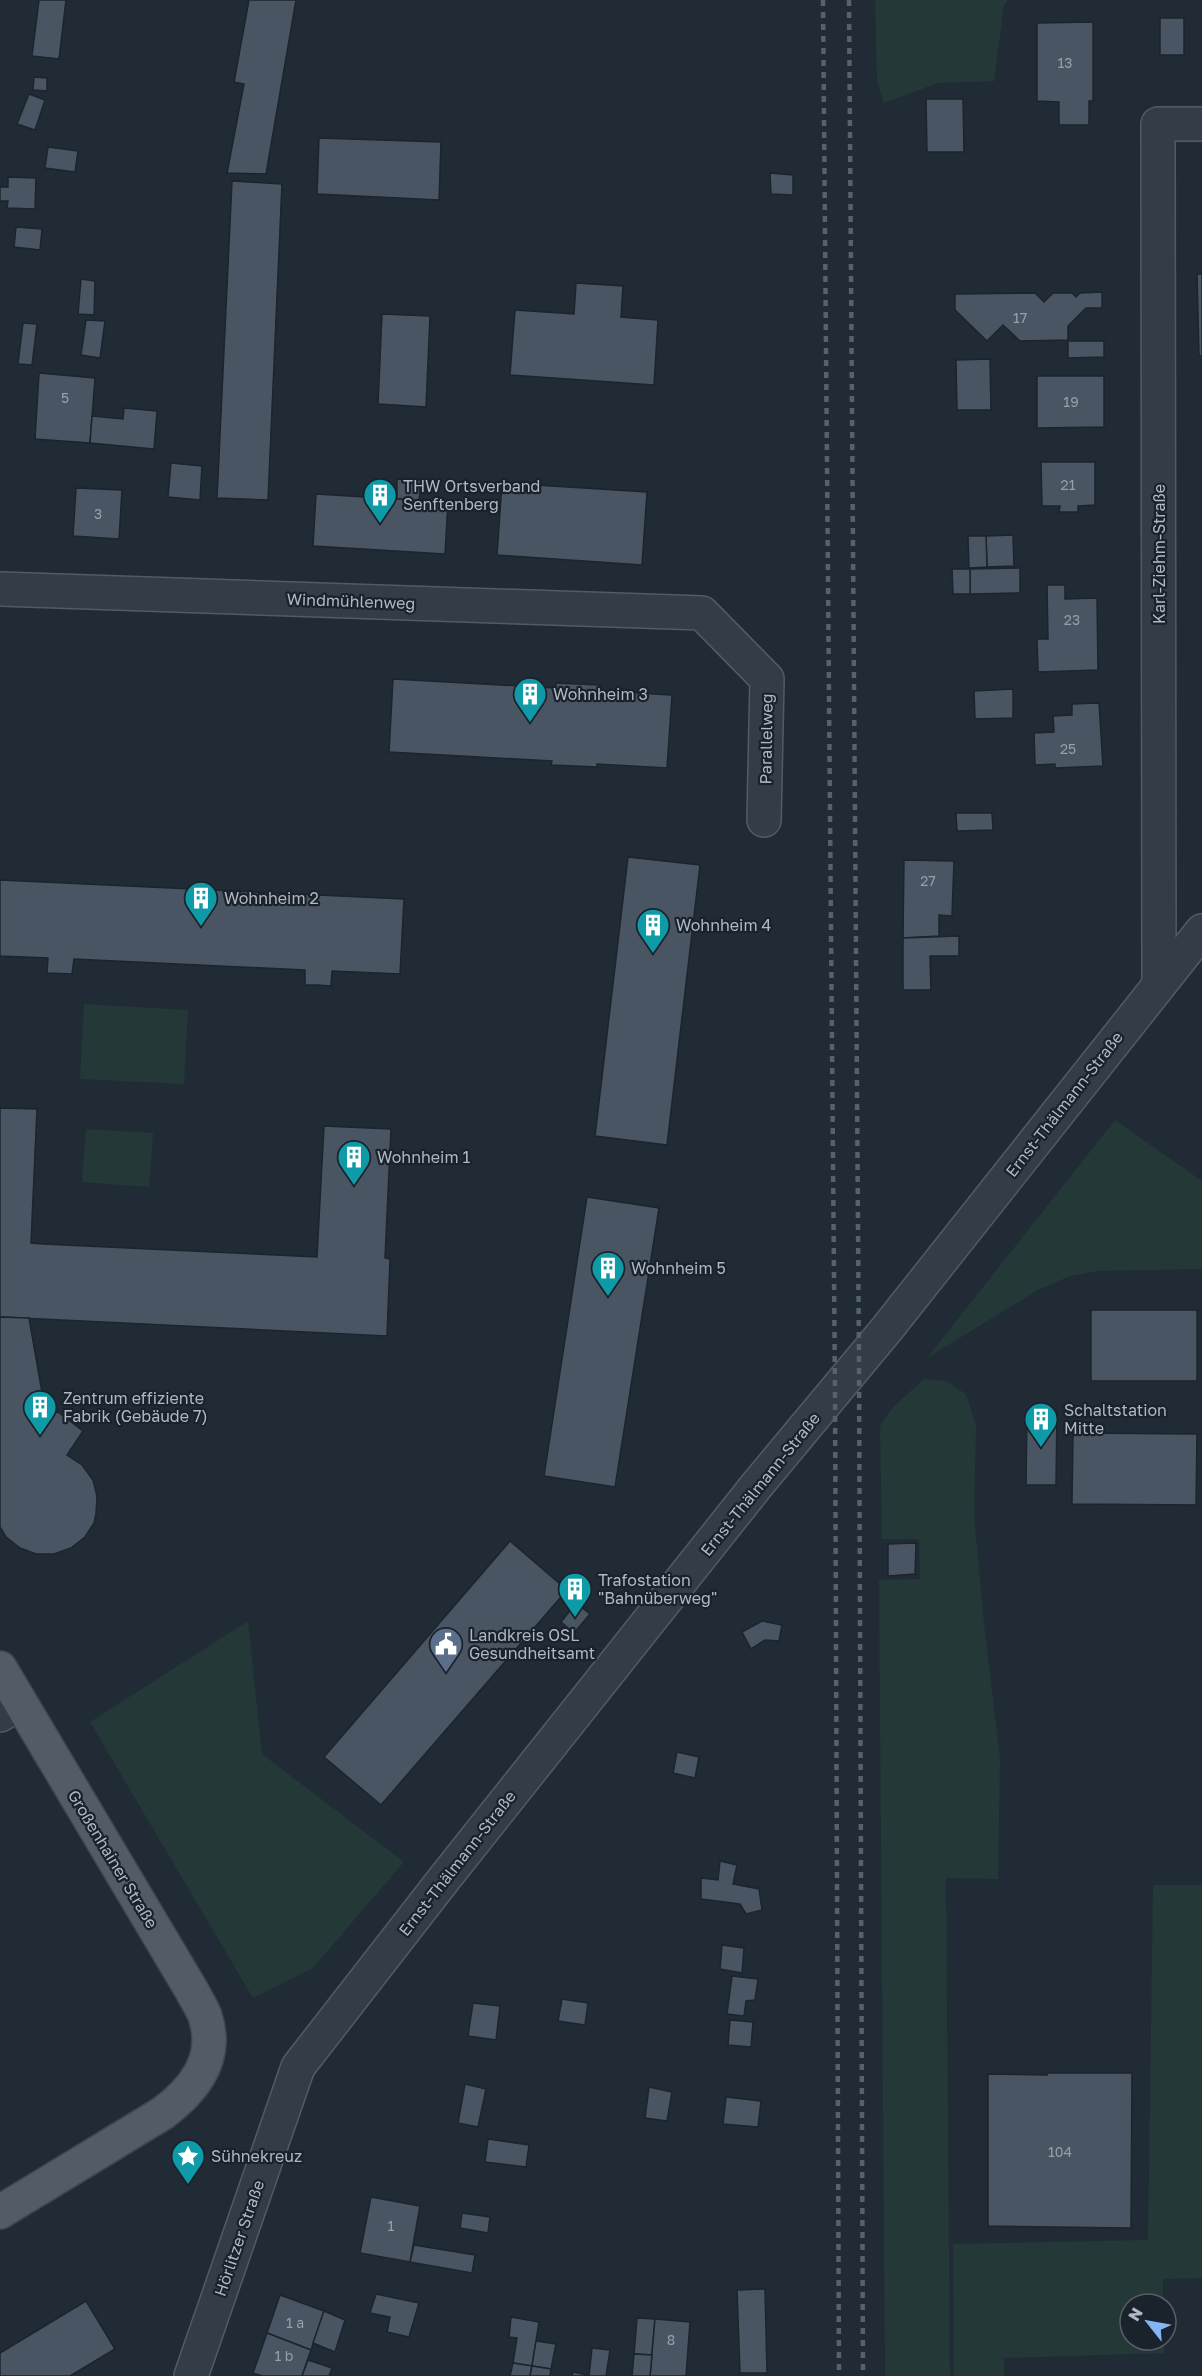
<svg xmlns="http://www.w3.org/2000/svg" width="1202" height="2376" font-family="'Golos Text',sans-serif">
  <rect width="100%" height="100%" fill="#212b36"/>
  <g fill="#243838">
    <path d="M875,0h133l-4,5 -10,76 -56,2 -54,20 -7,-22z"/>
    <path d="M84,1004l104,6 -4,74 -104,-5z"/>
    <path d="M1115,1120l87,61v88l-103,2 -29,5 -32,14 -111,68z"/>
    <path d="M86,1129l67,4 -4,54 -67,-5z"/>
    <path d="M924,1379l22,2 20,13 10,32 -2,89 10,109 16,134 -2,121 -52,-1 4,498h-65l-6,-796 41,-1 -1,-40h-37l-2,-113 13,-19z"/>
    <path d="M248,1621l14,133 142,108 -91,106 -60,30 -163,-276z"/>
    <path d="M1153,1885h49v393l-39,1v25h-33v36h34v13l-160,5v18h-50l-1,-132 195,-4z"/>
  </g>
  <g fill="#495562" stroke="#1c242d" stroke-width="1.5">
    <path d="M39,0h27l-7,59 -27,-3z"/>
    <path d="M249,0h47l-30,174 -39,-1 17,-89 -10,-2z"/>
    <rect x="1160" y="18" width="24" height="37"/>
    <path d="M1093,22v79h-4v24h-30v-23l-22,-1v-78z"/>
    <path d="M34,77l13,1v13l-14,-1z"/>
    <path d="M29,94l16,6 -10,30 -18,-6z"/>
    <path d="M926,99h37l1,53h-37z"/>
    <path d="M319,138l122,4 -2,58 -122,-6z"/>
    <path d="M48,147l30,4 -3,21 -30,-4z"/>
    <path d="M770,173l23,2v20l-22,-1z"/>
    <path d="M8,177l28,1 -1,31 -28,-1 1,-7h-8v-14h8z"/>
    <path d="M232,181l50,3 -14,316 -51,-2z"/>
    <path d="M16,227l26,2 -2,21 -26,-3z"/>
    <path d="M1197,274h5v82h-3z"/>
    <path d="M81,279l14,2 -1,34 -16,-1z"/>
    <path d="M576,283l47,3 -2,31 37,3 -4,65 -144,-10 5,-65 59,4z"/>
    <path d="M1102,292v16h-16l-18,18v14l-48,1 -17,-16 -16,16 -32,-31v-16l80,-1 9,9 9,-9h19l4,4 4,-4z"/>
    <path d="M382,314l48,2 -4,91 -48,-3z"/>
    <path d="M86,320l19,1 -5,37 -19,-3z"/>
    <path d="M23,323l14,1 -5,41 -14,-1z"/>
    <path d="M1068,341h36v16l-36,1z"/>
    <path d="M990,359l1,51h-34l-1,-50z"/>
    <path d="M39,373l56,5 -5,65 -55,-4z"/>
    <path d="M1037,376h67v51l-67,1z"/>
    <path d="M124,408l33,3 -3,38 -64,-6 2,-27 31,3z"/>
    <path d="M1041,462h54v43l-17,1v6h-19l1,-6h-18z"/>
    <path d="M171,463l31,3 -2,34 -32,-3z"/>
    <path d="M397,479l24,1 -2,21 -22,-2z"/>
    <path d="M502,483l145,9 -5,73 -145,-10z"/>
    <path d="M76,488l46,2 -3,49 -46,-3z"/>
    <path d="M316,494l132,8 -3,52 -132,-8z"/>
    <path d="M1013,535l1,31 -27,1 -1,-31z"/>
    <path d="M968,536h18l1,31 -18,1z"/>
    <path d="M1020,568v25l-50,1v-25z"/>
    <path d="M952,569h18v25h-17z"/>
    <path d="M1047,585h18v14l32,-1 1,72 -60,2 -1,-33h11z"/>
    <path d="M393,679l163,9v-5l44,2v6l72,4 -5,73 -70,-4v3l-46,-2 1,-4 -163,-9z"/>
    <path d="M1013,689v29l-38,1 -1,-28z"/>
    <path d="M1099,703l4,63 -48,2v-4l-20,1 -1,-32 20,-1 -1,-16 19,-1v-11z"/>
    <path d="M956,813h36l1,17 -36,1z"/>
    <path d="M628,857l72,8 -33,280 -72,-9z"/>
    <path d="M904,860l50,1 -2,55 -13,-1v21l-36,2z"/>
    <path d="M0,880l404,19 -4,75 -68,-3 -1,15 -14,-1h-12v-15l-231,-11 -2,15 -25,-1 1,-15 -48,-2z"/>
    <path d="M959,936v20h-29l1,34h-28v-52z"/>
    <path d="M0,1108l37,1 -6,134 12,1 274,13 7,-131 67,3 -6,129 5,1 -3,77 -387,-19z"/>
    <path d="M587,1197l72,11 -44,279 -71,-11z"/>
    <rect x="1091" y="1310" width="106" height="71"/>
    <path d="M0,1317l29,1 17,97 12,-3 25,19 -16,24 15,10 11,15 4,16 -1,18 -2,9 -9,14 -14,11 -17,6h-18l-16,-6 -14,-11 -6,-10z"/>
    <path d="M1027,1410h30l-1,75h-30z"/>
    <path d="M1073,1433l124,1 -1,71 -124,-1z"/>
    <path d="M510,1541l57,49 -186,215 -57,-48z"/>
    <path d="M916,1543l-1,31 -27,2v-32z"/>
    <path d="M576,1603l14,11 -16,19 -13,-11z"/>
    <path d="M762,1621l20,4 -3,16 -14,-1 -14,9 -9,-17z"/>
    <path d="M677,1752l22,5 -4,21 -22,-5z"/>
    <path d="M720,1861l17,4 -4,19 26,5 3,21 -16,4 -6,-10 -39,-5v-21l17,2z"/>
    <path d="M722,1945l22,3 -2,25 -22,-4z"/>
    <path d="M732,1976l26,3 -3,21 -9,1 -2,15 -17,-2z"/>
    <path d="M562,1999l26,4 -3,22 -27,-4z"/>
    <path d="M473,2003l27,3 -4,34 -28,-4z"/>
    <path d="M730,2020l23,2 -2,25 -23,-2z"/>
    <path d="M1047,2073h85l-1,155 -143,-2v-152l59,1z"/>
    <path d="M465,2084l21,5 -8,38 -20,-4z"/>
    <path d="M649,2087l23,5 -5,29 -22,-3z"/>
    <path d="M726,2097l35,4 -3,26 -35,-3z"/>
    <path d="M488,2139l41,6 -3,22 -41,-5z"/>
    <path d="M371,2197l49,9 -10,56 -50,-9z"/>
    <path d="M462,2213l28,4 -2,16 -28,-5z"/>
    <path d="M414,2245l61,10 -3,18 -62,-11z"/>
    <path d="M765,2289l2,84h-27l-3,-83z"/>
    <path d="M376,2294l43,9 -10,34 -22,-5 3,-15 -20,-4z"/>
    <path d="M280,2295l44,16 -13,39 -44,-17z"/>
    <path d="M86,2301l29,48 -45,27h-70v-23z"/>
    <path d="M324,2311l21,9 -10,32 -22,-9z"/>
    <path d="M511,2317l28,5 -7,44 -19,-3 4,-25 -8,-1z"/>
    <path d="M637,2318l18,1 -3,36 -18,-1z"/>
    <path d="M655,2319l35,3 -4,54h-36z"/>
    <path d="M267,2333l44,17 -9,26h-40l-9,-3z"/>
    <path d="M536,2341l20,3 -5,25 -19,-3z"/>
    <path d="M592,2348l18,2 -4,26h-17z"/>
    <path d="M634,2354l18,1 -2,21h-18z"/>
    <path d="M308,2360l24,8 -3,8h-27z"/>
    <path d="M513,2363l19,3 -2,10h-20z"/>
    <path d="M532,2366l19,3 -1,7h-20z"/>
    <path d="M573,2372l14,3v1h-15z"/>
  </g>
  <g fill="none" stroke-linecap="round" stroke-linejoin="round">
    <defs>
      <g id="minor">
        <path d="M0,589l702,24 65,66 -3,141"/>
        <path d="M1159,984l-1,-860h44"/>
        <path d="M0,1715l20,-12"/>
        <path d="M191,2376l107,-309 146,-188 313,-394 129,-155 316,-399"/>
      </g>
      <path id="major" d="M0,1668l192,323c4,8 10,17 13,25 14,42 -10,73 -42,97l-163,99"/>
    </defs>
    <use href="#minor" stroke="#525b65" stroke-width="36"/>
    <use href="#major" stroke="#3e4650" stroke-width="36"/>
    <use href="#minor" stroke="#343d47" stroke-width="33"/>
    <use href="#major" stroke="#525c67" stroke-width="33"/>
    <g stroke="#56616e" stroke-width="4.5" stroke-dasharray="6 6" stroke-linecap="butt">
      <path d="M823,0l12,1391 4,985"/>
      <path d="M849,0l10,1362 4,1014"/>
    </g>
  </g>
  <defs>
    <symbol id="building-pin" viewBox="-11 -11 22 30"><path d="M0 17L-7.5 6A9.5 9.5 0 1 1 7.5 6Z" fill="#0f9aa8" stroke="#1a222b"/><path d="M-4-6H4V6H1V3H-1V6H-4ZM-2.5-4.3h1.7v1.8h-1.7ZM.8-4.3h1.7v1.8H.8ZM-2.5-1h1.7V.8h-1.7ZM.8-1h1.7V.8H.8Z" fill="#fff"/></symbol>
    <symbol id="civic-pin" viewBox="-11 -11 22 30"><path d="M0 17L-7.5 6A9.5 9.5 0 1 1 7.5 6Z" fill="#5c6f8a" stroke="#1a222b"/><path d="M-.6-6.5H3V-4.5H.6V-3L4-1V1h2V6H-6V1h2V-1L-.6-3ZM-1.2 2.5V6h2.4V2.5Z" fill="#fff"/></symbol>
    <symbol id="sight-pin" viewBox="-11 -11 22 30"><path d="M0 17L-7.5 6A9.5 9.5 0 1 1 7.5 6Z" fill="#0f9aa8" stroke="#1a222b"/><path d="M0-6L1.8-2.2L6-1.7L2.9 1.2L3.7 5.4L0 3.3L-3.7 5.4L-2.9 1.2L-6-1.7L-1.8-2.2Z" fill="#fff"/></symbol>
  </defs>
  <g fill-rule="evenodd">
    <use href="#building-pin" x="361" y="476" width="38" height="52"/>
    <use href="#building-pin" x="511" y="675" width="38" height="52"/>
    <use href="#building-pin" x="182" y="879" width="38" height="52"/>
    <use href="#building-pin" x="634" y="906" width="38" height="52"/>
    <use href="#building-pin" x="335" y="1138" width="38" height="52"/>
    <use href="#building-pin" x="589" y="1249" width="38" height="52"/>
    <use href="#building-pin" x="21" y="1388" width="38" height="52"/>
    <use href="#building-pin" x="1022" y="1400" width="38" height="52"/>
    <use href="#building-pin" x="556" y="1570" width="38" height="52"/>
    <use href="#civic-pin" x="427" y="1625" width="38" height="52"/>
    <use href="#sight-pin" x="169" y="2137" width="38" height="52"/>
  </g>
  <g text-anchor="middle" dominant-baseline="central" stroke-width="4.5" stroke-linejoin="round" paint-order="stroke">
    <g font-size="14" fill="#969fac">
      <text x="1065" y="62">13</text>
      <text x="1020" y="317">17</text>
      <text x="65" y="397">5</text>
      <text x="1071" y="401">19</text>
      <text x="1068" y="484">21</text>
      <text x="98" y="513">3</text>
      <text x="1072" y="619">23</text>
      <text x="1068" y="748">25</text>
      <text x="928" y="880">27</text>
      <text x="1060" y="2151">104</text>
      <text x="391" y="2225">1</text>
      <text x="295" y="2322">1 a</text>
      <text x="671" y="2339">8</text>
      <text x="284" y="2355">1 b</text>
    </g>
    <g font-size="16" fill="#afb8c4" stroke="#1a222b" text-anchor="start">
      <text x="403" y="486">THW Ortsverband<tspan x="403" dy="18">Senftenberg</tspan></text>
      <text x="553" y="694">Wohnheim 3</text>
      <text x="224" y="898">Wohnheim 2</text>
      <text x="676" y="925">Wohnheim 4</text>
      <text x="377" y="1157">Wohnheim 1</text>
      <text x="631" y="1268">Wohnheim 5</text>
      <text x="63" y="1398">Zentrum effiziente<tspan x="63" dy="18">Fabrik (Gebäude 7)</tspan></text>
      <text x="1064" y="1410">Schaltstation<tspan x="1064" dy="18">Mitte</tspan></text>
      <text x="598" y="1580">Trafostation<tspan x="598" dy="18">"Bahnüberweg"</tspan></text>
      <text x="469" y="1635">Landkreis OSL<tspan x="469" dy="18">Gesundheitsamt</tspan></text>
      <text x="211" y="2156">Sühnekreuz</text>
    </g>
    <g font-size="16" fill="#afb8c4" stroke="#1a222b">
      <text transform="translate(1159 554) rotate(-90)">Karl-Ziehm-Straße</text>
      <text transform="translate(351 601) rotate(2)">Windmühlenweg</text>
      <text transform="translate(766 739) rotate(-89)">Parallelweg</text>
      <text transform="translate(1064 1104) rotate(-52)">Ernst-Thälmann-Straße</text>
      <text transform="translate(760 1484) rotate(-51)">Ernst-Thälmann-Straße</text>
      <text transform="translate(113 1859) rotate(59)">Großenhainer Straße</text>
      <text transform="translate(457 1863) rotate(-52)">Ernst-Thälmann-Straße</text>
      <text transform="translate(239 2238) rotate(-71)">Hörlitzer Straße</text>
    </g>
  </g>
  <g transform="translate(1148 2322) rotate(301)"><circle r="28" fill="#1a222b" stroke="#565e68" stroke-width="1.5"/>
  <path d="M0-4.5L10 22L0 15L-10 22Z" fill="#84b4f3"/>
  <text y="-9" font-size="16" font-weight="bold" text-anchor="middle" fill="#afb8c4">N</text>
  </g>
</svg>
